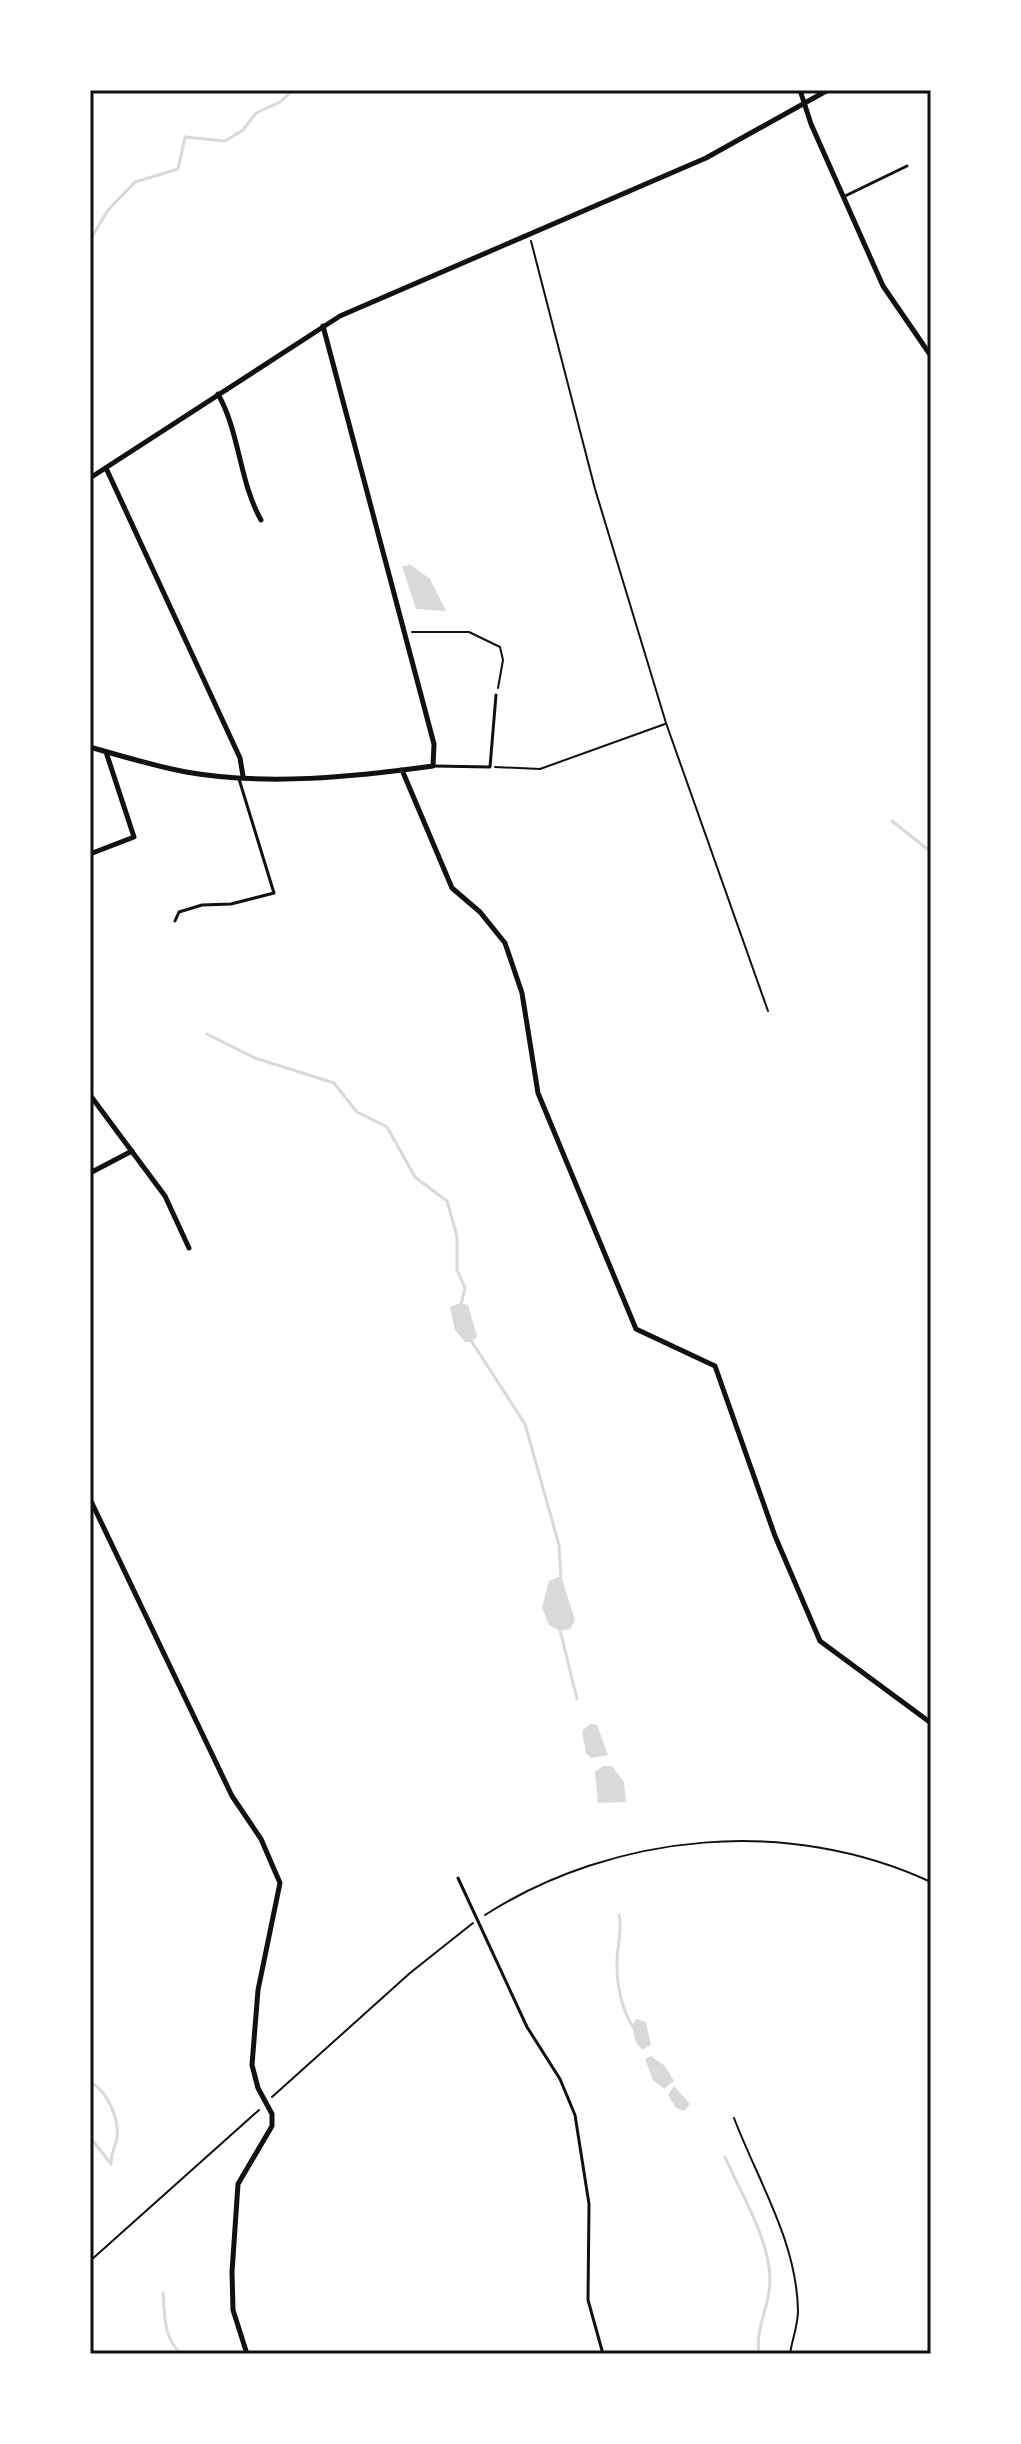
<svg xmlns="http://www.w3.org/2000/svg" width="1021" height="2444" font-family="'IBM Plex Sans',sans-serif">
  <rect width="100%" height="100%" fill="#fff"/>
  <g fill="#d9d9d9">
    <path d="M411,565l19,14 16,32 -30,-2 -14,-43z"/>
    <path d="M460,1303l8,2 9,32 -6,5h-6l-10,-12 -5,-23z"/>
    <path d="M561,1576l14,44 -5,9 -10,2 -11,-6 -7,-17 7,-27z"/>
    <path d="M590,1724l7,1 11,30 -17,3 -5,-5 -4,-22z"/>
    <path d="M603,1766h9l12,16 2,20 -28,1 -3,-31z"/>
    <path d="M636,2019l10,3 5,23 -9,5 -6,-7 -4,-17z"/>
    <path d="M651,2056l14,10 9,15 -10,8 -11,-9 -8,-21z"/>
    <path d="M674,2086l16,18 -6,7 -8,-3 -8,-13z"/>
  </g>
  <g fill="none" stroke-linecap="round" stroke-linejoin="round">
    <g stroke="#d9d9d9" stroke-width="3">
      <path d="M90,240l18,-30 27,-28 43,-13 7,-32 40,4 18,-11 13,-17 24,-11 13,-12"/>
      <path d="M892,821l39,31"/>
      <path d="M207,1034l48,24 79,25 23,29 30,15 28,50 32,24 10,35v34l8,18 -4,17"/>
      <path d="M470,1339l55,85 34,121 2,33"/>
      <path d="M560,1630l17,69"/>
      <path d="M619,1915c4,18 -3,33 -2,51 0,20 5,44 16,61"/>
      <path d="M90,2082c17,8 30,38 27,56 -2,9 -6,16 -6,26"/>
      <path d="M90,2137l21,27"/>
      <path d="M725,2157c16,37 45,83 45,123 0,26 -15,48 -11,74"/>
      <path d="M163,2293c2,23 0,44 18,61"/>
    </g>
    <g stroke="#111" stroke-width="2">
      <path d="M531,241l64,248 71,234 102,288"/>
      <path d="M412,632h57l31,15 3,13 -5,28"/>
      <path d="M495,767l45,2 125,-45"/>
      <path d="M485,1915c130,-83 305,-99 446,-33"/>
      <path d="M272,2097l138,-124 63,-50"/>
      <path d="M734,2118c24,63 63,124 64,193 0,14 -6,29 -8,43"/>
      <path d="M90,2261l169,-151"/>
    </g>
    <g stroke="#111" stroke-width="3">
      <path d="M843,197l64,-31"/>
      <path d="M434,766l56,1 6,-72"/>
      <path d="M175,921l4,-9 23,-7 29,-1 43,-11 -35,-114"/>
      <path d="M458,1878l69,149 33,52 15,36 14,89 -1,96 15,54"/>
    </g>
    <g stroke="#111" stroke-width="5">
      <path d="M800,90l11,34 72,162 48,70"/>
      <path d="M218,394c22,39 21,87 43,126"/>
      <path d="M106,468l134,290 3,18"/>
      <path d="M90,478l250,-162 366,-158 122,-68"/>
      <path d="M90,747c31,9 64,19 96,25 80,14 167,5 247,-6l1,-22 -111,-418"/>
      <path d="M402,770l50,118 28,24 25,31 17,50 16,100 98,236 79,37 60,170 45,105 111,82"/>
      <path d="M90,854l44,-17 -28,-85"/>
      <path d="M90,1095l75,101 24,52"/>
      <path d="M90,1173l42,-22"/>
      <path d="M90,1499l142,297 29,43 19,44 -22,107 -6,75 6,23 14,26v12l-34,58 -6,88 1,38 14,44"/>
    </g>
  </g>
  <rect width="1021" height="2444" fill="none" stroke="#ffffff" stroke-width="184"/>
  <rect x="92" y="92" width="837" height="2260" fill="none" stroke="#111" stroke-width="3"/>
</svg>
